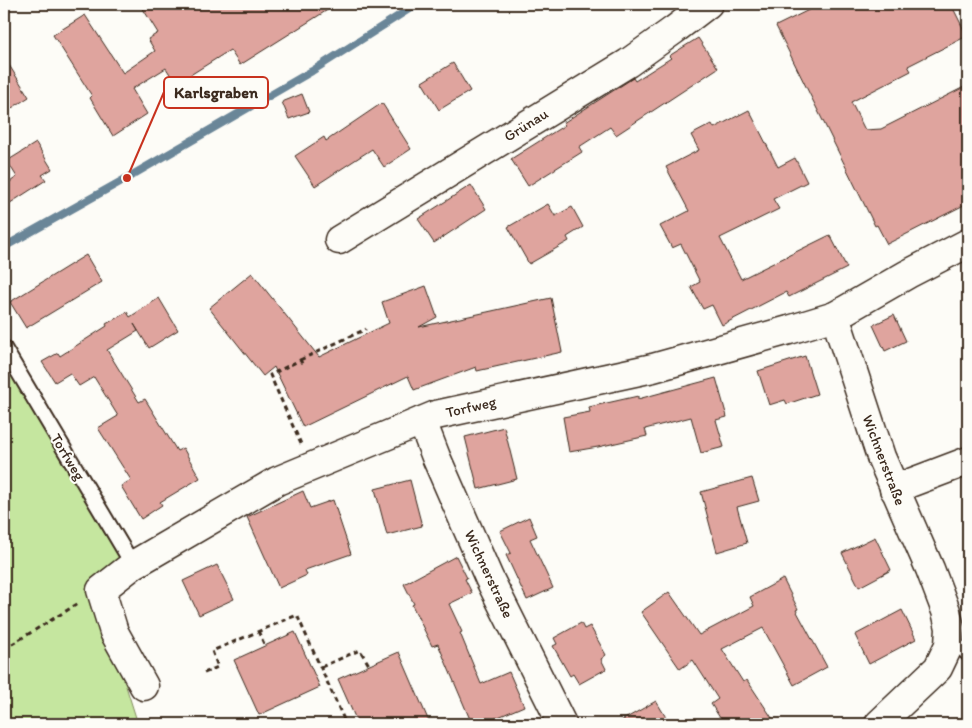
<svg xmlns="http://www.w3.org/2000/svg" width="972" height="728" font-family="Itim,sans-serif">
  <rect width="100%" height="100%" fill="#fdfcf7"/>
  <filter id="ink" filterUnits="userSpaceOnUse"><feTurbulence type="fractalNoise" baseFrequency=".02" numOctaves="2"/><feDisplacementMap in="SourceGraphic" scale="10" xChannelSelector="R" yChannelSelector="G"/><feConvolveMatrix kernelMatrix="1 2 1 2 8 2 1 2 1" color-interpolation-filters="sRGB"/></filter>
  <g filter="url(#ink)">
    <path fill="#c5e69f" stroke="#80885e" d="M4,363l119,200 -24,38 39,123h-134z"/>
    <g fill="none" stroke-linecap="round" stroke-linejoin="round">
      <path stroke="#6b8698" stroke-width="8" d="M4,247l123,-69 185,-107 105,-67"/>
    </g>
    <g fill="#dfa49e" stroke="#3b2a1e">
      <path d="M140,4h197l-97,61 -10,-15 -54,34 -10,-16 -34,21 15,25 -34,22 -23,-38 2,-2 -39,-61 32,-20 38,58 32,-22 -7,-12 10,-6z"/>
      <path d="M821,4h130l16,32 -59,30 3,5 -60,31 14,28 16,-1 87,-44v118l-81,41 -10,-19 -2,1 -99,-200z"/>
      <path d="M698,38l20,30 -102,67 -6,-8 -31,20 3,5 -54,34 -17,-27 54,-34 -2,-2 70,-45 2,3 36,-23 -2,-2z"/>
      <path d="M4,57l25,40 -25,16z"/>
      <path d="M453,63l17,28 -31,19 -17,-28z"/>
      <path d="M302,94l7,18 -20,7 -7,-17z"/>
      <path d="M382,103l29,46 -27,18 -12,-18 -57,37 -20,-30 29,-19 2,4z"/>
      <path d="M749,110l29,57 17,-9 12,24 -34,17 6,10 -59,29 21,41 89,-44 17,33 -58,29 -3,-5 -64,33 -10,-20 -9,4 -12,-22 9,-5 -19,-38 -9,4 -12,-22 29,-15 -23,-44 33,-17 -8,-15 21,-11 2,4z"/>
      <path d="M36,143l16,26 -10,6 4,5 -42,27v-21l13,-9 -10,-16z"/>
      <path d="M471,185l15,24 -52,34 -16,-24z"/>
      <path d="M548,204l7,12 17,-9 11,20 -16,10 2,4 -40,23 -21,-37z"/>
      <path d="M86,255l16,27 -76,46 -16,-26z"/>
      <path d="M252,273l67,84 70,-34 -7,-21 44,-16 11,31 -18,10 132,-29 11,54 -85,19 -1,-4 -62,23 -6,-14 -105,51 -29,-60 -11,9 -54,-68z"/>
      <path d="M159,298l19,32 -29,18 -15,-24 4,7 -31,19 32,52 6,-3 32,52 6,-3 17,30 -40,24 2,3 -21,14 -20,-33 10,-6 -33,-52 20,-12 -24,-39 -15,9 -9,-13 -15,9 -13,-20 16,-9 2,3 47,-30 -1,-2 21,-12 3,5z"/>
      <path d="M894,315l12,26 -21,10 -12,-26z"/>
      <path d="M805,356l12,38 -30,10 -2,-4 -16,5 -11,-34z"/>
      <path d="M716,378l11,39 -11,3 8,27 -23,6 -10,-36 -46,12 2,7 -49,11 -29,5 -6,-35 27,-5 -1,-5 49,-11v3z"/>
      <path d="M504,427l13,52 -39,10 -13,-52z"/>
      <path d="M752,478l7,23 -22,6 10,36 -30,9 -16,-60z"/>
      <path d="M410,480l12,46 -35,9 -12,-46z"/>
      <path d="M303,491l7,17 23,-8 18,54 -46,16 2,5 -28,13 -32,-71z"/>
      <path d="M529,517l8,19 -7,3 23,49 -26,12 -21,-45 5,-2 -11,-22z"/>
      <path d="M875,537l16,33 -32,17 -17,-34z"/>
      <path d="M456,556l11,22 -2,1 7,14 -23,11 13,28 -2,1 21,51 28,-12 15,34 -42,18h-10l-34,-80 -6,2 -20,-41 2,-1 -10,-20z"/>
      <path d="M217,565l17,34 -35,16 -16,-34z"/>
      <path d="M783,579l15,30 -2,1 31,57 -33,18 -31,-57 -41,21 21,33 4,-2 29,44h-52l-13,-20 7,-5 -25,-39 -13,9 -39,-57 28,-20 30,43 55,-29 -4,-9z"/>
      <path d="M902,610l14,29 -47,25 -14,-29z"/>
      <path d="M581,623l3,6 6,-3 16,29 -5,4 5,10 -27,15 -6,-10 -3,2 -17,-30 4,-2 -3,-6z"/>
      <path d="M295,632l25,55 -61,28 -25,-55z"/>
      <path d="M399,652l31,72h-72l-20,-45z"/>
      <path d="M656,701l14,23h-54z"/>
    </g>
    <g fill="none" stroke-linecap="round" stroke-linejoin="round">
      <defs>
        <g id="lane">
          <path d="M4,348l129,217"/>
          <path d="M949,645l14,4 5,5"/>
        </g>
        <g id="street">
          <path d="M339,240l289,-177 46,-33 34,-26"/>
          <path d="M422,421l14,36 53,121 73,146"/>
          <path d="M894,489l74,-28"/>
          <path d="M144,686l-30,-54 -13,-42 32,-25 144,-84 159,-66 217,-47 136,-38 46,-14"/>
          <path d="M879,724l59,-56 11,-23 1,-17 -4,-17 -16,-42 -49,-112 -46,-141 73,-42 60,-31"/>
        </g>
      </defs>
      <use href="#lane" stroke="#3b2a1e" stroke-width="18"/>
      <use href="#street" stroke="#3b2a1e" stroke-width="31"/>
      <g stroke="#3b2a1e" stroke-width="3" stroke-dasharray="5 4" stroke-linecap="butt">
        <path d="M300,360l66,-31"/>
        <path d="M301,444l-31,-69 30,-15 3,5"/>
        <path d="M258,631l7,15"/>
        <path d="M4,649l75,-46"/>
        <path d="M321,667l39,-17 9,15"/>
        <path d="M204,673l14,-6 -6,-16 85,-36 49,109"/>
      </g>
      <use href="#lane" stroke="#fdfcf7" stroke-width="14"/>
      <use href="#street" stroke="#fdfcf7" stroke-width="28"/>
    </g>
  </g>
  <g text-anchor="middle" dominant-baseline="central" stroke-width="4" stroke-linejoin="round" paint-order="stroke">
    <g font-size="15" fill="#3b2a1e" stroke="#fdfcf7">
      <text transform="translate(526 125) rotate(-32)">Grünau</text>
      <text transform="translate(471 407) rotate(-13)">Torfweg</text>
      <text transform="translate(68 457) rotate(59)">Torfweg</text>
      <text transform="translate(884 460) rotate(69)">Wichnerstraße</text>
      <text transform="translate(489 574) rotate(65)">Wichnerstraße</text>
    </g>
  </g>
  <path fill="none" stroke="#c8321e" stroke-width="2" d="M127 178L164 92"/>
  <circle fill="#c8321e" stroke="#fdfcf7" stroke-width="2" cx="127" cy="178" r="5"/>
  <rect fill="#fdfcf7" stroke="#c8321e" stroke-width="2" x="164" y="77" width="104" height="31" rx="5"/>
  <g font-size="16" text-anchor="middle" font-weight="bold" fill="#3b2a1e">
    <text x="216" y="98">Karlsgraben</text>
  </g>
  <rect width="972" height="728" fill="none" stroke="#fdfcf7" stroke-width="20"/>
  <rect x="10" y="10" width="952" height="708" fill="none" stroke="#3b2a1e" stroke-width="2" filter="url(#ink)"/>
</svg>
